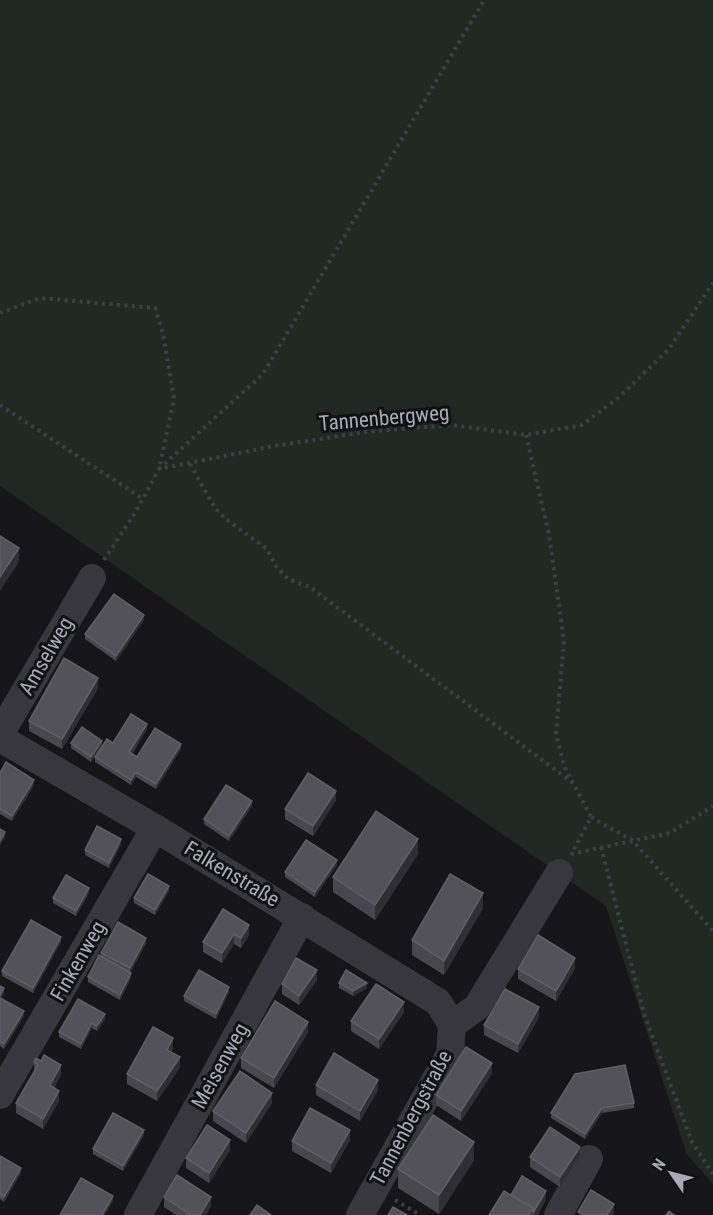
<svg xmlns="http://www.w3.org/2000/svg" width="713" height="1215" font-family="'Roboto Condensed',sans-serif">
  <rect width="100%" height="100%" fill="#161618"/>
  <path fill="#202822" d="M0,0h713v1184l-26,-29 -81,-249 -606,-420z"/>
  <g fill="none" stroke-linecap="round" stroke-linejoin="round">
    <g stroke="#3d3e44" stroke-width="4" stroke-dasharray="3 4.5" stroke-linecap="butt">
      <path d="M0,313l40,-15 115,10 8,26 11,65 -15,70"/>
      <path d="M0,405l143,94"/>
      <path d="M526,435l23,100 15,106 -8,93 8,32 27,51 -20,38"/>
      <path d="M190,464l25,44 12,12 40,29 9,17 12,13 22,8 263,196"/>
      <path d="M159,469l104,-95 221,-374"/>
      <path d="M104,560l31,-47 24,-44 115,-23 91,-14 86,-7 75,10 56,-10 36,-27 50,-48 45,-67"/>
      <path d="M591,817l42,24 80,90"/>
      <path d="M601,847l43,167 48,128 21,32"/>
      <path d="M571,854l99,-21 43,-27"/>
      <path d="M395,1200l25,15"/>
    </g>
    <g stroke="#37373d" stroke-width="28">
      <path d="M0,734l92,-156"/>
      <path d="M0,738l155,90 283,174 14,23"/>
      <path d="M0,1095l155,-267"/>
      <path d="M138,1215l164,-298"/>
      <path d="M360,1215l90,-161 2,-29 25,-18 82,-134"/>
      <path d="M558,1215l31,-56"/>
    </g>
  </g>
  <g fill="#47474d">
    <path d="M144,620l-28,41 -31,-22v-5z"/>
    <path d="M98,688l-36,61 -33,-18v-10z"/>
    <path d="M147,729l-15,25 5,3 44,-8 -25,40 -20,-12 -5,8 -36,-23v-5l18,-14z"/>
    <path d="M71,743l31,3 -11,16 -20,-14z"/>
    <path d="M0,773l34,12 -22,36 -12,-7z"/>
    <path d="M336,800l-23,36 -28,-17v-10z"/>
    <path d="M252,806l-23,35 -25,-17v-5z"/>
    <path d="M121,844l-12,24 -24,-13v-5z"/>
    <path d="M418,854l-43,66 -42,-28v-15z"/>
    <path d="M337,865l-22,32 -30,-20v-5z"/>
    <path d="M169,891l-14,24 -21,-12v-5z"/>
    <path d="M89,893l-13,23 -23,-13v-5z"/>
    <path d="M483,908l-39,67 -32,-20v-15z"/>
    <path d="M223,909l26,26 -8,13 -7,-4 -12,19 -19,-11v-10z"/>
    <path d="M61,942l-28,51 -31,-17v-5z"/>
    <path d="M146,943l-16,30 1,5 -11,22 -32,-18v-5l13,-21v-3z"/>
    <path d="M575,968l-19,33 -38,-22v-10z"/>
    <path d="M317,980l-18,25 -17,-11v-10z"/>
    <path d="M339,983l28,5 -14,8 -14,-8z"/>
    <path d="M0,986l4,7 -3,5 23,18 -20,33 -4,-3z"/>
    <path d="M229,992l-13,27 -32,-18v-5z"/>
    <path d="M404,1012l-25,37 -28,-18v-10z"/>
    <path d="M539,1017l-21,36 -34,-18v-10z"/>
    <path d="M105,1019l-8,12 -5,-3 -11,21 -22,-12v-5z"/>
    <path d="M308,1032l-34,56 -33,-20v-10z"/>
    <path d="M173,1048l-2,4 9,15 -23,34 -30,-17v-10z"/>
    <path d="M34,1062l27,13 -7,13 5,13 -16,28 -27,-16v-10l18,-31z"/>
    <path d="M492,1073l-31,48 -25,-16v-10z"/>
    <path d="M316,1085l62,5 -18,31 -44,-26z"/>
    <path d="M272,1103l-26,40 -33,-22v-10z"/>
    <path d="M634,1103v5l-32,5 -17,26 -34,-21v-5z"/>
    <path d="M144,1135l-21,36 -30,-17v-5z"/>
    <path d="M350,1140l-19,33 -39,-22v-10z"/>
    <path d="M230,1150l-21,33 -23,-15v-10z"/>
    <path d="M0,1156l21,17 -17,29 -4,-3z"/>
    <path d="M580,1156l-20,31 -30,-20v-10z"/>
    <path d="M474,1160l-35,54 -41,-26v-19z"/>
    <path d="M164,1197l47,9 -5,9h-30l-12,-8z"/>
  </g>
  <g fill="#2f2f33">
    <path d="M19,548v14l-19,29v-14z"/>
    <path d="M144,615v5l-28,41v-5z"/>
    <path d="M98,678v10l-36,61v-10z"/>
    <path d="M147,724v5l-18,28v-5z"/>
    <path d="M102,741v5l-11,16v-5z"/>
    <path d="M181,744v5l-25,40v-5z"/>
    <path d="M136,772v5l-5,8v-5z"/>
    <path d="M34,780v5l-22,36v-5z"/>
    <path d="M336,791v9l-23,36v-10z"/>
    <path d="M252,801v5l-23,35v-5z"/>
    <path d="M5,832v5l-5,9v-5z"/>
    <path d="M121,839v5l-12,24v-5z"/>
    <path d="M418,839v15l-43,66v-15z"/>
    <path d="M337,860v5l-22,32v-5z"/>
    <path d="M169,886v5l-14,24v-5z"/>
    <path d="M89,888v5l-13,23v-5z"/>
    <path d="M483,893v15l-39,67v-14z"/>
    <path d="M249,925v10l-8,13v-10z"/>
    <path d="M234,934v10l-12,19v-10z"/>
    <path d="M61,937v5l-28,51v-5z"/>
    <path d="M146,938v5l-16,31v-6z"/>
    <path d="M575,958v10l-19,33v-10z"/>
    <path d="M317,970v10l-18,25v-9z"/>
    <path d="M131,973v5l-11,22v-5z"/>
    <path d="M367,983v5l-14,8v-5z"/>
    <path d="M229,987v5l-13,27v-5z"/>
    <path d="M4,988v5l-4,7v-5z"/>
    <path d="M404,1002v10l-25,37v-10z"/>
    <path d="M539,1007v10l-21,36v-9z"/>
    <path d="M24,1011v5l-20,33v-5z"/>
    <path d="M105,1014v5l-8,12v-5z"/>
    <path d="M308,1022v10l-34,56v-10z"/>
    <path d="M92,1023v5l-11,21v-5z"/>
    <path d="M173,1038v10l-6,12v-10z"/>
    <path d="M180,1057v10l-23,34v-10z"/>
    <path d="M492,1063v10l-31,48v-10z"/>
    <path d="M61,1065v10l-11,20v-10z"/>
    <path d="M378,1080v10l-18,31v-10z"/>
    <path d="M59,1091v10l-16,28v-10z"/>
    <path d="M272,1093v10l-26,40v-10z"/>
    <path d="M602,1108v5l-17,26v-5z"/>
    <path d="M144,1130v5l-21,36v-5z"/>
    <path d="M350,1130v10l-19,33v-10z"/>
    <path d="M230,1140v10l-21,33v-10z"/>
    <path d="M474,1142v18l-35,54v-19z"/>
    <path d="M580,1147v9l-20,31v-10z"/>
    <path d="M21,1168v5l-17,29v-5z"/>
    <path d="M546,1191v9l-8,15h-9z"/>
    <path d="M113,1196v5l-8,14h-3z"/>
    <path d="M211,1197v9l-5,9h-6z"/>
    <path d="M614,1204v10l-1,1h-6z"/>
  </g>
  <g fill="#525258" stroke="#5f6067" stroke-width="1.5">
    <path d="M0,536l19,12 -19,29z"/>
    <path d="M114,594l30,21 -28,41 -31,-22z"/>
    <path d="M64,658l34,20 -36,61 -33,-18z"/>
    <path d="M131,714l16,10 -18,28 8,5 18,-29 26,16 -25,40 -20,-12 -5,8 -36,-23 12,-18 6,4z"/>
    <path d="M82,727l20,14 -11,16 -20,-14z"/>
    <path d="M6,762l28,18 -22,36 -12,-7v-36z"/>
    <path d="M308,773l28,18 -23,35 -28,-17z"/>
    <path d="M226,785l26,16 -23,35 -25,-17z"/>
    <path d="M376,811l42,28 -43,66 -42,-28z"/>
    <path d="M97,826l24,13 -12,24 -24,-13z"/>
    <path d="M0,829l5,3 -5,9z"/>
    <path d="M306,840l31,20 -22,32 -30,-20z"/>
    <path d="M148,874l21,12 -14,24 -21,-12z"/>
    <path d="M450,874l33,19 -39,68 -32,-21z"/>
    <path d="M66,875l23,13 -13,23 -23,-13z"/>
    <path d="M223,909l26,16 -8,13 -7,-4 -12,19 -19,-11z"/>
    <path d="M31,920l30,17 -28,51 -31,-17z"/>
    <path d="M118,922l28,16 -16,30 -29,-15z"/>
    <path d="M538,935l37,23 -19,33 -38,-22z"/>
    <path d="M99,955l32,18 -11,22 -32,-18z"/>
    <path d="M296,958l21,12 -18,26 -17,-12z"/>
    <path d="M199,970l30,17 -13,27 -32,-18z"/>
    <path d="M346,970l21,13 -14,8 -14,-8z"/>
    <path d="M376,984l28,18 -25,37 -28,-18z"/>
    <path d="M0,986l4,2 -4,7z"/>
    <path d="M505,989l34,18 -21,37 -34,-19z"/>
    <path d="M0,998l24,13 -20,33 -4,-3z"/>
    <path d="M78,999l27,15 -8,12 -5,-3 -11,21 -22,-12z"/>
    <path d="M275,1001l33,21 -34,56 -33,-20z"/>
    <path d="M153,1027l20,11 -6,12 13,7 -23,34 -30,-17z"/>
    <path d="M466,1047l26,16 -31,48 -25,-16z"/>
    <path d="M334,1053l44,27 -18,31 -44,-26z"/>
    <path d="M44,1055l17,10 -11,20 9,6 -16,28 -27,-16 22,-38 -4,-3 2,-4 5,3z"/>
    <path d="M625,1065l9,38 -32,5 -17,26 -34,-21 24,-39z"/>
    <path d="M240,1071l32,22 -26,40 -33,-22z"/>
    <path d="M310,1108l40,22 -19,33 -39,-22z"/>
    <path d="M113,1113l31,17 -21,36 -30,-17z"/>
    <path d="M433,1115l41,27 -35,53 -41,-26z"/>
    <path d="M207,1125l23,15 -21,33 -23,-15z"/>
    <path d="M550,1127l30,20 -20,30 -30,-20z"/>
    <path d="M0,1156l21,12 -17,29 -4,-3z"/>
    <path d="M177,1175l34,22 -11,18h-9l-27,-18z"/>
    <path d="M522,1176l24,15 -13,22v-5l-22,-13z"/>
    <path d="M81,1178l32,18 -11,19h-42z"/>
    <path d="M591,1190l23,14 -7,11h-24l-5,-3z"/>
    <path d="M504,1191l29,17 -4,7h-40z"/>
    <path d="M257,1205l14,10h-21z"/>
    <path d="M393,1207l14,8h-19z"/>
    <path d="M669,1211l5,4h-8z"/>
  </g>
  <g text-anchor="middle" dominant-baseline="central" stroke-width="6" stroke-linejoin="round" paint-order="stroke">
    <g font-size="21" fill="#a8abb7" stroke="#111113">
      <text transform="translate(384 418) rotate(-5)">Tannenbergweg</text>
      <text transform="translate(46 656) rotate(-60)">Amselweg</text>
      <text transform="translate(232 874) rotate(31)">Falkenstraße</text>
      <text transform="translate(78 961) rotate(-60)">Finkenweg</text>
      <text transform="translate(220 1066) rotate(-61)">Meisenweg</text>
      <text transform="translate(411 1118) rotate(-62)">Tannenbergstraße</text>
    </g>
  </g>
  <g transform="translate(671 1173) rotate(305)" stroke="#111113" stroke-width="4.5" paint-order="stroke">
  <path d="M0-4.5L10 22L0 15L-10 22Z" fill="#a8abb7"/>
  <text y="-9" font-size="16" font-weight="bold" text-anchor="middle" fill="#a8abb7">N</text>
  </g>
</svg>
